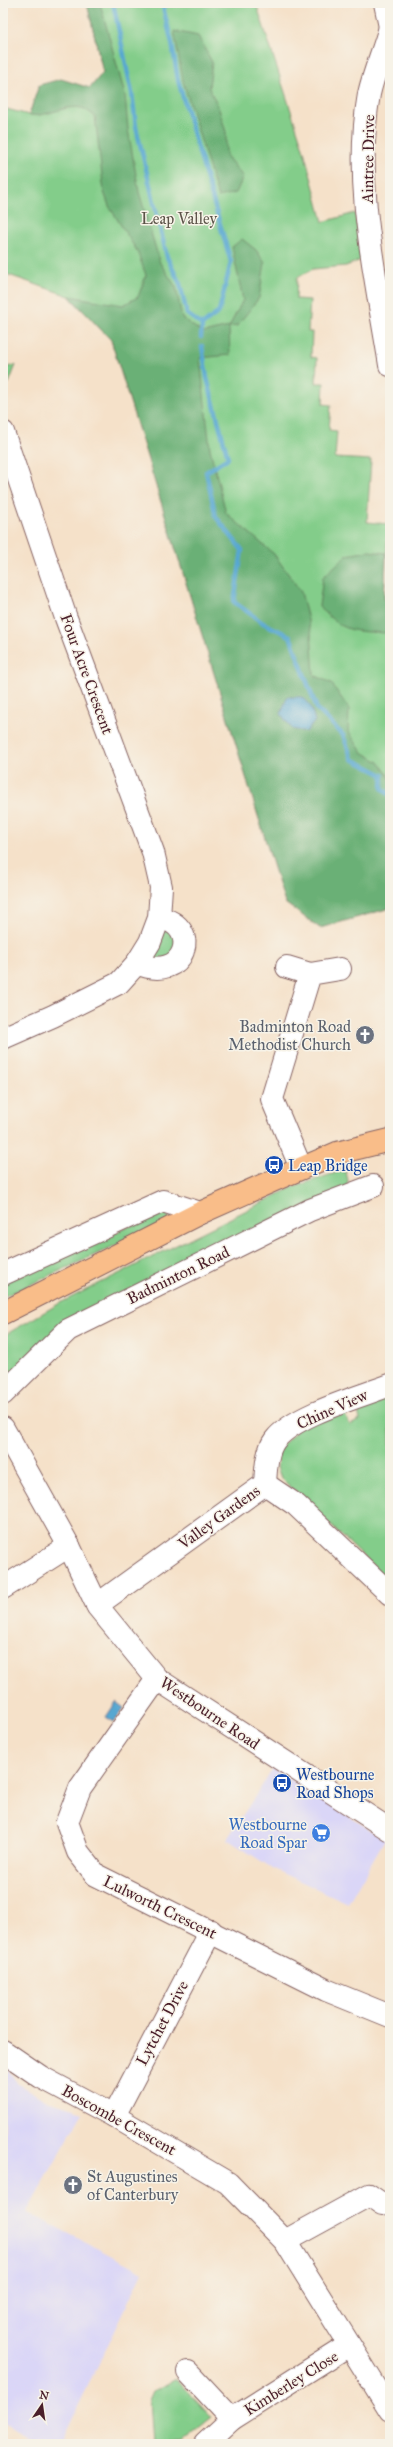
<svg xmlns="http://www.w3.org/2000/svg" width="393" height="2447" font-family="'IM FELL Great Primer',serif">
  <rect width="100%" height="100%" fill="#f7f3e8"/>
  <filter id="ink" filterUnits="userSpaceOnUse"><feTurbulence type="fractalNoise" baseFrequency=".025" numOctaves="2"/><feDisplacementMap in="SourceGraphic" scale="8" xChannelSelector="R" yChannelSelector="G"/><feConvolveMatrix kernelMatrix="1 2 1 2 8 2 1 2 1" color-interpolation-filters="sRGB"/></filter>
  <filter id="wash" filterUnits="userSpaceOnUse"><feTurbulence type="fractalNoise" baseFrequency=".012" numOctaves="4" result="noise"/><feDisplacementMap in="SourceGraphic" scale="16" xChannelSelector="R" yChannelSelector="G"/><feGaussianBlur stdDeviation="0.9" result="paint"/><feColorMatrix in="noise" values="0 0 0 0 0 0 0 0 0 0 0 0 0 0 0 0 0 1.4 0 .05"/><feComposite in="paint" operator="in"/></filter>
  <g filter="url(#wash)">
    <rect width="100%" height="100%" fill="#f5e1c9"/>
    <g fill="#dad6f7">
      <path d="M273,1769l112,70 -37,64 -76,-35 -45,-29z"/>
      <path d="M4,2064l14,20 29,17 36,11 -56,100 116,60 -83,172h-24l-33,-22z"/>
    </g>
    <g fill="#83cd8a" stroke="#66765a">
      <path d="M87,3h169l48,148 19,71 32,-9 6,47 -15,6 -33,3 -16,9 -1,21 14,1 -2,32h4l-1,25 6,1 -1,25h8l-1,21 8,1 -2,25 8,1 -2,27 36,2 -4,62 21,2 -4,75 5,2 -2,32 3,5v270l-70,20 -35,-25 -174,-563 -42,-44 -66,-23v-165l26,7 10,-30 71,18z"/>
      <path d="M16,365l-7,18 -6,-2v-13z"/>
      <path d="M167,920l13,33 -34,12z"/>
      <path d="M341,1171l5,1 2,8 -1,7 -281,140 -63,57v-48l57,-33 231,-115z"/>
      <path d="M165,1211l6,9 -168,77v-16z"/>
      <path d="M390,1393v189l-109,-104 -4,-11 2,-18 23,-24 42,-12 6,12 10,-5 -2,-9 3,-8z"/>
      <path d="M176,2378l36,39 -33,27h-26l-3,-44 4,-9z"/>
    </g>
    <g fill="#6ab076" stroke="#5a6850">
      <path d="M87,3h13l25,92 3,34 11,63 21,71 16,24 6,31 21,15 26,-6 14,-27 -11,-53 10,-8 14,11 9,13 -6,35 -22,28 -8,1 1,28 -30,3 10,91 16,64 48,41 27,38 10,40 3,43 17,8 18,26 -1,22 14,21 17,10 11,16v130l-70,20 -35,-25 -174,-563 -42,-44 54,9 15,-8 8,-22 -9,-24 -28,-45 -5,-14 -9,-76c-4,-2 -9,-7 -13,-8 -16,-4 -37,10 -53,7l10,-30 22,-6 29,9 13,-16z"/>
      <path d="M174,31l24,5 14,26 -3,26 9,18 8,26v23l17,22 -7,16 -18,4 -35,-116z"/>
      <path d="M369,551l17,2 -2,46 5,2 -2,32c-34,-2 -44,0 -68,-27l4,-29 24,-22z"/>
    </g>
    <g fill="#57a7d1" stroke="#50637e">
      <path d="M287,697h15l9,10 4,14 -9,11 -14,-3 -11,-15z"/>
      <path d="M116,1702l8,6 -10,14 -8,-5z"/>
    </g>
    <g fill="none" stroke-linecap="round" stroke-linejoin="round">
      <g stroke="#57a7d1" stroke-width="4.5">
        <path d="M113,3l19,90 4,34 31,130 13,27 7,30 15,11"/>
        <path d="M162,3l10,40 6,37 53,182 -12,50 -17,13 -1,12"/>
        <path d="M202,346l5,32 21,80 -22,14 10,45 26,33 -8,52 29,21 27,13 27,73 26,26 9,24 31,16 -1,13 8,7"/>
      </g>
    </g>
  </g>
  <g filter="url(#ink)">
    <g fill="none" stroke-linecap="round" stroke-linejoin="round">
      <defs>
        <g id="minor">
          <path d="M385,3l5,24"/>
          <path d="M390,27c-6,23 -16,44 -21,67 -16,90 7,183 21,271"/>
          <path d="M3,432l63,186 87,234 8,35 -2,31 -9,24 -13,21 -18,20 -66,33 -50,22"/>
          <path d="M137,963c49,22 66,-38 22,-45"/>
          <path d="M287,967l23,7"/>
          <path d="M301,1168l-29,-69 38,-125 30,-5"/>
          <path d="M3,1274l160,-73 37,12"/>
          <path d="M3,1394l65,-64 242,-120 63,-24"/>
          <path d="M3,1428l66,118 29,61 59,72 233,151"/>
          <path d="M265,1484c1,-14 1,-32 10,-44 19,-25 84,-43 115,-55"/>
          <path d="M3,1588l66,-42"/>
          <path d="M97,1605l168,-121 31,21 94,89"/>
          <path d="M157,1679l-77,109 -13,34 11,30 18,23 230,115 64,26"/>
          <path d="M3,2051l38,26 73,39 114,67 57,58 105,169"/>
          <path d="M114,2116l97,-185"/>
          <path d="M285,2241l84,-46 13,9"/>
          <path d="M188,2372l44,47"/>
          <path d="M205,2444l27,-25 117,-74"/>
        </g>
        <path id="major" d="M3,1313l197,-100 79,-35 58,-25 53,-13"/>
      </defs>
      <use href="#minor" stroke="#866362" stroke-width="24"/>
      <use href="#major" stroke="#866362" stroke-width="24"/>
      <use href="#minor" stroke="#fff" stroke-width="22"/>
      <use href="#major" stroke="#f9bd89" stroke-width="22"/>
    </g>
  </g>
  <defs>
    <symbol id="church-disc" viewBox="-11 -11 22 22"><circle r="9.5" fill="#6b7280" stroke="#f7f3e8"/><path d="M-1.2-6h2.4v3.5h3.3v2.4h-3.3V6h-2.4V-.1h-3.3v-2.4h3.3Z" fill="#fff"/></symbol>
    <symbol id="bus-disc" viewBox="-11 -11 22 22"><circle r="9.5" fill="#1a4fb4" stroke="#f7f3e8"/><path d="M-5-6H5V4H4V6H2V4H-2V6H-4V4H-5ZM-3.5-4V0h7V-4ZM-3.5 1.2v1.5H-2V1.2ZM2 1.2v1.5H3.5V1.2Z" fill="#fff"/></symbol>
    <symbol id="supermarket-disc" viewBox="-11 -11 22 22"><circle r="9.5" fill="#3f7fe0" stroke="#f7f3e8"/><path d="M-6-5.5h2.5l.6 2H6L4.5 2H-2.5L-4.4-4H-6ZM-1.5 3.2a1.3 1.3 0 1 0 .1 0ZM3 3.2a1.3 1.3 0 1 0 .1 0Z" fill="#fff"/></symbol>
  </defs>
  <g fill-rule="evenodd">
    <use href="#church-disc" x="354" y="1024" width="22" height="22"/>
    <use href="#bus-disc" x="263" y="1154" width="22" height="22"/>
    <use href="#bus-disc" x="271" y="1772" width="22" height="22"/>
    <use href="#supermarket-disc" x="310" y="1822" width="22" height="22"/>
    <use href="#church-disc" x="62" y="2174" width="22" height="22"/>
  </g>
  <g text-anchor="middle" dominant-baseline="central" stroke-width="3" stroke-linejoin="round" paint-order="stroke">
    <g font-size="16" fill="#4a1f2b" stroke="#f7f3e8">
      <text transform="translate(368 159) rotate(-89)">Aintree Drive</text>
      <text transform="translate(87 674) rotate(70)">Four Acre Crescent</text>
      <text transform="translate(178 1275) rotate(-26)">Badminton Road</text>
      <text transform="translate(332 1409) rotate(-24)">Chine View</text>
      <text transform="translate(219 1517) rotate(-36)">Valley Gardens</text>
      <text transform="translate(210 1713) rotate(34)">Westbourne Road</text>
      <text transform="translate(160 1907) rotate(26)">Lulworth Crescent</text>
      <text transform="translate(162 2023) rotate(-62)">Lytchet Drive</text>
      <text transform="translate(119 2120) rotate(29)">Boscombe Crescent</text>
      <text transform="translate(291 2383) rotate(-32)">Kimberley Close</text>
    </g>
    <g font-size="16" fill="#5b5348" stroke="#f7f3e8">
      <text x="179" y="218">Leap Valley</text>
    </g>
    <g font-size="16" fill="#5b616d" stroke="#f7f3e8" text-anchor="end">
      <text x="351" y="1026">Badminton Road<tspan x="351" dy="18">Methodist Church</tspan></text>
      <text x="87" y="2176" text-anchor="start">St Augustines<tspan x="87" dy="18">of Canterbury</tspan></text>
    </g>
    <g font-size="16" fill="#164399" stroke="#f7f3e8" text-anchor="start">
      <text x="288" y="1165">Leap Bridge</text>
      <text x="296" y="1774">Westbourne<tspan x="296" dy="18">Road Shops</tspan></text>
    </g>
    <g font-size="16" fill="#366cbe" stroke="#f7f3e8" text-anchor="end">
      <text x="307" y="1824">Westbourne<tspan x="307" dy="18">Road Spar</tspan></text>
    </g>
  </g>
  <rect width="393" height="2447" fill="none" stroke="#f7f3e8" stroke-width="16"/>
  <g transform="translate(42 2405) rotate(13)" stroke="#f7f3e8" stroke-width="3" paint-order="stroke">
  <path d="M0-3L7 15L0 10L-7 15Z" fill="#4a1f2b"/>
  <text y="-6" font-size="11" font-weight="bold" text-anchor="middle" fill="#4a1f2b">N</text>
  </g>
</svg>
